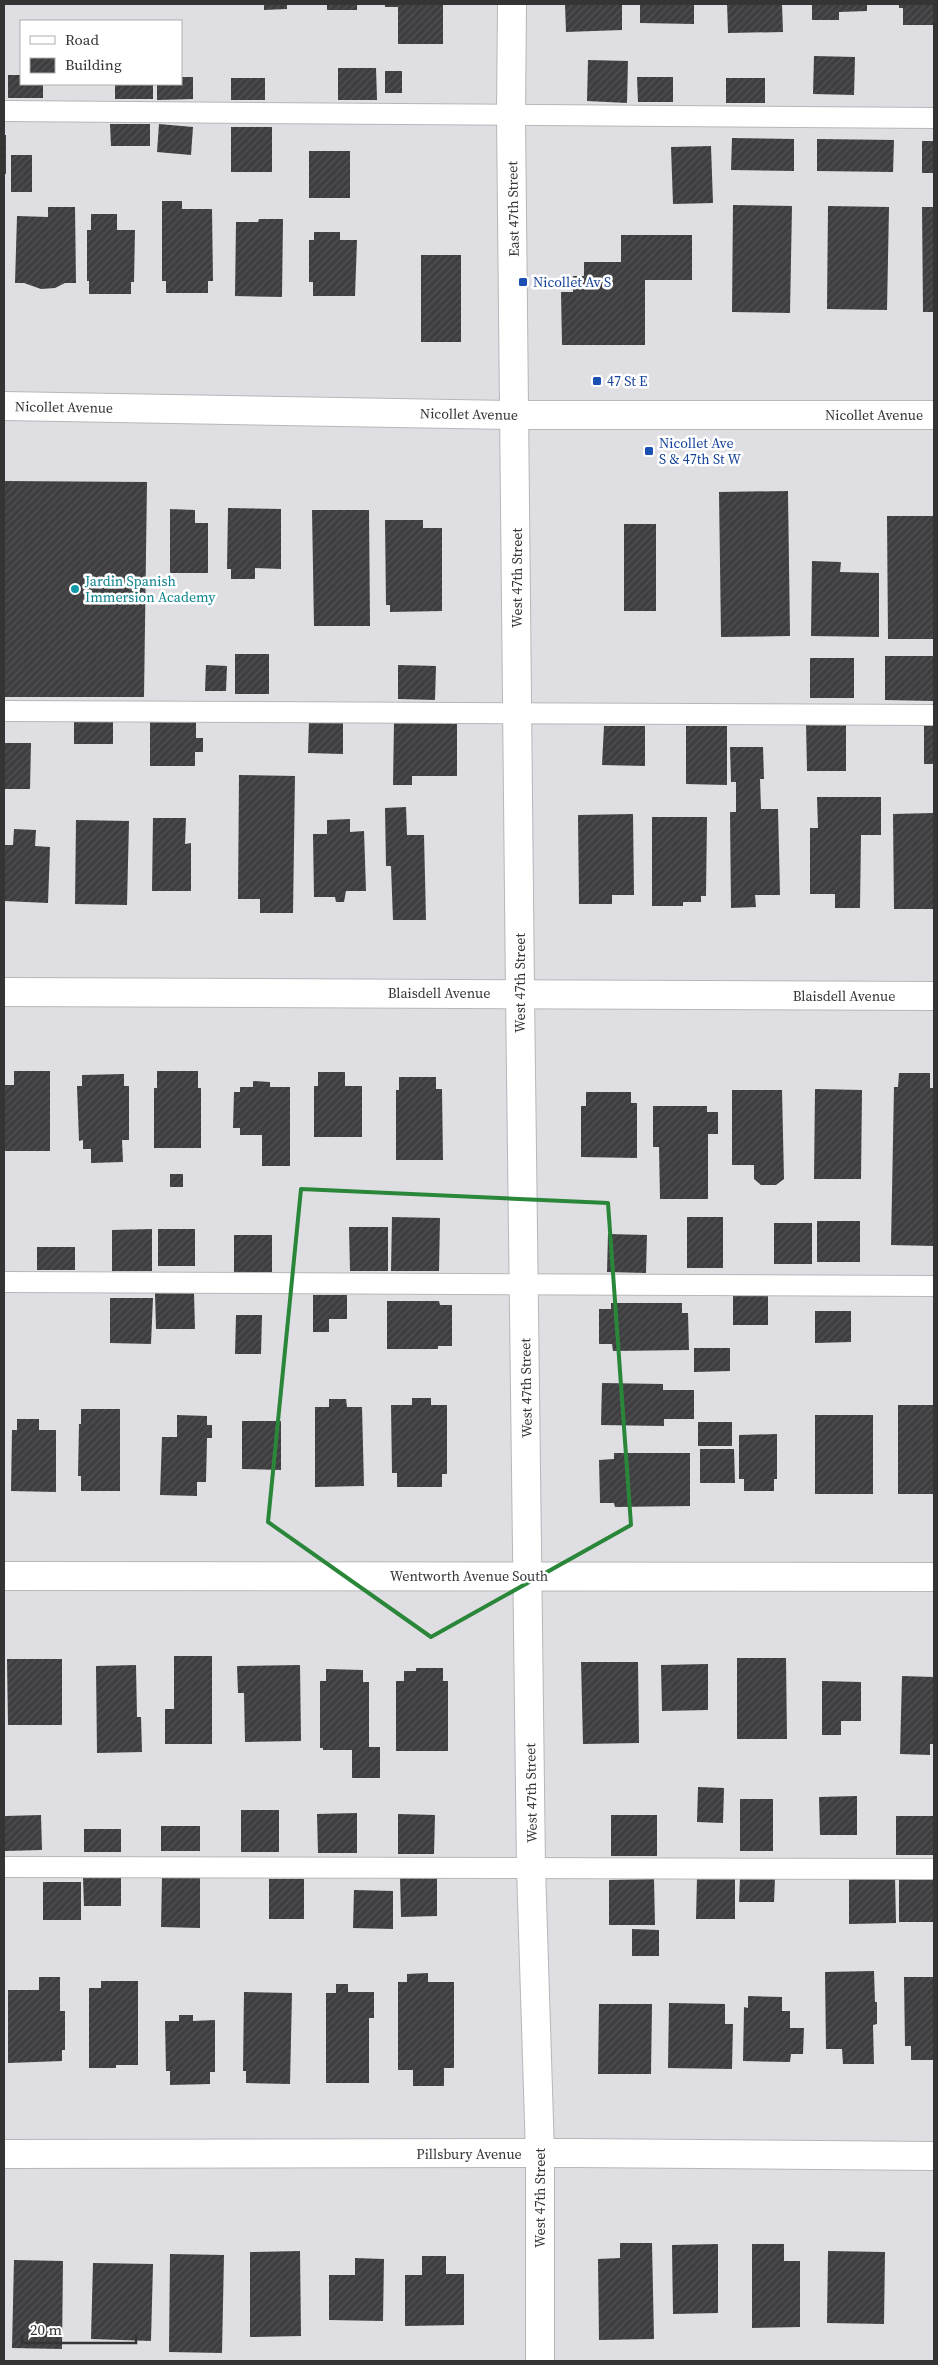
<svg xmlns="http://www.w3.org/2000/svg" width="938" height="2365" font-family="'Source Serif 4',serif">
  <defs>
    <pattern id="building-hatch" width="6" height="6" patternUnits="userSpaceOnUse" patternTransform="scale(1.25)"><rect width="6" height="6" fill="#3e3e41"/><path d="M-1 1l2-2M0 6l6-6M5 7l2-2" fill="none" stroke="#525254"/></pattern>
  </defs>
  <rect width="100%" height="100%" fill="#dfdfe3"/>
  <g fill="url(#building-hatch)">
    <path d="M264,4h23v5l-23,1z"/>
    <rect x="327" y="4" width="30" height="6"/>
    <path d="M385,4h58v40h-45v-37h-13z"/>
    <path d="M565,4h57v26l-56,2z"/>
    <path d="M640,4h54v20l-54,-1z"/>
    <path d="M727,4h55l1,28 -55,1z"/>
    <path d="M812,4h55v7l-28,1v8h-27z"/>
    <path d="M899,4h35v21h-31v-17h-4z"/>
    <path d="M814,56l41,1 -1,38 -41,-1z"/>
    <path d="M588,60l40,1 -1,42 -40,-2z"/>
    <path d="M338,68h38l1,32h-39z"/>
    <rect x="385" y="71" width="17" height="22"/>
    <path d="M8,75h13v9h22v14h-35z"/>
    <path d="M181,77h12v22l-36,1v-16h24z"/>
    <path d="M637,77h36v25h-35z"/>
    <rect x="231" y="78" width="34" height="22"/>
    <rect x="726" y="78" width="39" height="25"/>
    <rect x="115" y="84" width="38" height="15"/>
    <path d="M110,124h40v22h-39z"/>
    <path d="M159,124l34,3 -2,28 -34,-3z"/>
    <rect x="231" y="127" width="41" height="45"/>
    <rect x="4" y="135" width="2" height="39"/>
    <path d="M732,138l62,1v32l-63,-1z"/>
    <path d="M817,139l77,1 -1,32 -76,-1z"/>
    <rect x="922" y="141" width="12" height="32"/>
    <path d="M711,146l2,57 -40,1 -2,-57z"/>
    <rect x="309" y="151" width="41" height="47"/>
    <rect x="11" y="155" width="21" height="37"/>
    <path d="M162,201h20v8h30l1,72h-5v12h-42v-12h-4z"/>
    <path d="M733,205l59,1 -2,107 -58,-1z"/>
    <path d="M828,206l61,1 -2,103 -60,-1z"/>
    <path d="M48,207h27l1,76h-11l-10,5 -14,1 -17,-6h-9l2,-67 31,1z"/>
    <path d="M922,207h12v105h-11z"/>
    <path d="M91,214h26v16h18l-1,52h-3v12h-42v-13h-2v-51h4z"/>
    <path d="M259,219h24l-1,78 -47,-1 1,-74h22z"/>
    <path d="M314,232h26v8h17l-2,56h-42v-14h-4v-42h5z"/>
    <path d="M621,235h71v45h-47v65h-83l-1,-53h12v-16h11v-14h37z"/>
    <rect x="421" y="255" width="40" height="87"/>
    <path d="M4,481l143,1 -3,215h-140z"/>
    <path d="M788,491l2,145 -69,1 -2,-145z"/>
    <path d="M228,508l53,1v60l-26,-1v11h-24v-10h-4z"/>
    <path d="M170,509l25,1v13h13v50h-38z"/>
    <path d="M312,510h57l1,116h-56z"/>
    <path d="M887,516h47v123h-46z"/>
    <path d="M385,520h38v8h19v83l-52,1v-7h-4z"/>
    <rect x="624" y="524" width="32" height="87"/>
    <path d="M812,561l29,1 -1,10 39,1v64l-68,-1z"/>
    <rect x="235" y="654" width="34" height="40"/>
    <path d="M885,656h49l-1,45 -48,-1z"/>
    <rect x="810" y="658" width="44" height="40"/>
    <path d="M206,665l21,1 -1,25h-21z"/>
    <path d="M398,665l38,1 -1,34 -37,-1z"/>
    <rect x="74" y="718" width="39" height="26"/>
    <path d="M150,722h46v16h7v14h-8v14h-45z"/>
    <path d="M309,722h34v32l-35,-1z"/>
    <path d="M394,722l63,1v53h-45v9h-19z"/>
    <path d="M806,722h40v49h-39z"/>
    <rect x="924" y="725" width="10" height="39"/>
    <path d="M604,726h41v40l-43,-1z"/>
    <path d="M686,726h41v59l-41,-1z"/>
    <path d="M4,743h27l-1,46h-26z"/>
    <path d="M730,747h33l1,32h-4l1,30h17l2,86h-25l1,12 -25,1 -1,-96h6v-30h-5z"/>
    <path d="M239,775l56,1 -2,137h-33v-14h-22z"/>
    <path d="M817,797h64v38h-20l-1,73h-25v-14h-25v-66h8z"/>
    <path d="M406,807l1,28h17l2,85h-33l-2,-54h-5l-1,-58z"/>
    <path d="M934,813v96h-40l-1,-95z"/>
    <path d="M633,814l1,81h-22v9h-33l-1,-89z"/>
    <path d="M652,817h55l-1,79h-5v6h-18v4h-31z"/>
    <path d="M153,818h33l-1,26 6,-1v48h-39z"/>
    <path d="M350,819v13l14,-1 2,60h-20l-2,11h-8l-1,-5h-21l-1,-63h14v-14z"/>
    <path d="M76,820l53,1 -2,84 -52,-1z"/>
    <path d="M14,829l22,1 -1,16 15,1 -2,56 -44,-2v-56h9z"/>
    <path d="M14,1071h36v80h-46v-66h10z"/>
    <path d="M157,1071h41v17h3v60h-47v-60h3z"/>
    <path d="M318,1072h27v14h17v51h-48v-51h4z"/>
    <path d="M899,1073h31v15h4v158l-43,-1 3,-158h4z"/>
    <path d="M124,1074v12h5v54h-7l1,22 -32,1v-14h-8v-9l-4,1 -2,-55h5v-11z"/>
    <path d="M399,1077h37v12h6l1,71h-47v-70h3z"/>
    <path d="M253,1081l17,1v5h20v79h-28v-31h-22v-7h-7l1,-36h6v-5h13z"/>
    <path d="M815,1089l47,1 -1,89h-47z"/>
    <path d="M732,1090h50l2,89 -8,6h-15l-7,-6v-14h-22z"/>
    <path d="M586,1092h45v11h6v55l-56,-1v-51h5z"/>
    <path d="M653,1106h54v6h11v22h-10v65h-48l-1,-52h-6z"/>
    <rect x="170" y="1174" width="13" height="13"/>
    <path d="M392,1217l48,1 -1,53h-48z"/>
    <rect x="687" y="1217" width="36" height="51"/>
    <rect x="817" y="1221" width="43" height="41"/>
    <rect x="774" y="1223" width="38" height="41"/>
    <path d="M349,1227h39v44h-38z"/>
    <path d="M152,1229v42h-40v-41z"/>
    <rect x="158" y="1229" width="37" height="37"/>
    <path d="M608,1234l39,1 -1,38 -39,-1z"/>
    <rect x="234" y="1235" width="38" height="37"/>
    <rect x="37" y="1247" width="38" height="23"/>
    <path d="M155,1293h39l1,36h-39z"/>
    <path d="M313,1295h34v24h-18v13h-16z"/>
    <rect x="733" y="1296" width="35" height="29"/>
    <path d="M110,1298h43l-2,46 -41,-1z"/>
    <path d="M387,1301h52l1,4h12v41h-14v3h-51z"/>
    <path d="M611,1303h71v10h6l1,37 -76,1 -1,-7h-13v-35h12z"/>
    <path d="M815,1311h36v31l-36,1z"/>
    <path d="M236,1315h26l-1,39h-26z"/>
    <path d="M694,1348h36v23l-36,1z"/>
    <path d="M602,1383l61,1v6h31v29h-30v7l-63,-1z"/>
    <path d="M412,1398h19v7h16v69h-5v13h-45v-14h-5l-1,-68h21z"/>
    <path d="M329,1399h17l1,8h15l2,79 -49,1v-80h14z"/>
    <rect x="898" y="1405" width="36" height="89"/>
    <path d="M81,1409h39v82h-39v-15h-3l1,-52h2z"/>
    <path d="M177,1415l30,1v9h5v13h-5l-1,44h-9v14l-37,-1 2,-58h15z"/>
    <rect x="815" y="1415" width="58" height="79"/>
    <path d="M17,1419h22v11h17v62l-45,-1 1,-61h5z"/>
    <path d="M242,1421h39v49l-39,-1z"/>
    <rect x="698" y="1422" width="34" height="24"/>
    <path d="M777,1434v45h-3v12h-30v-12h-5v-44z"/>
    <path d="M700,1449h34l1,34h-35z"/>
    <path d="M614,1453h76v53l-75,1 -1,-4h-14l-1,-43 15,-1z"/>
    <path d="M174,1656h38v88h-47v-35h9z"/>
    <path d="M737,1658h49l1,81h-50z"/>
    <path d="M7,1659h55v66h-54z"/>
    <path d="M581,1662h57l1,81 -56,1z"/>
    <path d="M708,1664v46l-46,1 -1,-46z"/>
    <path d="M136,1665l1,52h4l1,35 -45,1 -1,-87z"/>
    <path d="M300,1665l1,76 -56,1 -1,-49h-6l-1,-27z"/>
    <path d="M416,1668h27v13h5v70h-52v-70h8v-10h12z"/>
    <path d="M326,1669l37,1v12h6v65h11v31h-28v-28h-29v-2h-3v-67h6z"/>
    <path d="M902,1676l32,1v67h-4v11l-30,-1z"/>
    <path d="M822,1681l39,1v39h-20v14h-19z"/>
    <path d="M698,1787l26,1 -1,35 -26,-1z"/>
    <path d="M857,1796v39h-37l-1,-38z"/>
    <rect x="740" y="1799" width="33" height="52"/>
    <rect x="241" y="1810" width="38" height="42"/>
    <path d="M357,1813v40h-39l-1,-39z"/>
    <path d="M398,1814l37,1 -1,39h-36z"/>
    <path d="M41,1815l1,35 -37,1v-35z"/>
    <rect x="611" y="1815" width="46" height="41"/>
    <path d="M896,1816h37l1,39h-38z"/>
    <rect x="161" y="1826" width="39" height="25"/>
    <rect x="84" y="1829" width="37" height="23"/>
    <path d="M162,1876h38v52l-39,-1z"/>
    <path d="M437,1876v40l-36,1 -1,-40z"/>
    <path d="M121,1877v29h-37l-1,-28z"/>
    <path d="M849,1877h46l1,46 -47,1z"/>
    <path d="M697,1878h38v41h-39z"/>
    <path d="M740,1878h35l-1,24h-35z"/>
    <rect x="269" y="1879" width="35" height="40"/>
    <path d="M654,1879l1,46h-46v-45z"/>
    <rect x="899" y="1879" width="35" height="43"/>
    <rect x="43" y="1882" width="38" height="38"/>
    <path d="M354,1890l39,1v38l-40,-1z"/>
    <path d="M632,1929l27,1v26h-27z"/>
    <path d="M874,1971l1,31h2v22l-4,1 1,39h-31l-1,-15h-16l-1,-77z"/>
    <path d="M428,1973v9h26v86h-10v18h-31v-16h-15v-88h9v-8z"/>
    <path d="M39,1977h21v34h5v39h-3v11l-54,2v-73h31z"/>
    <path d="M904,1977h30v83h-23v-14h-6z"/>
    <path d="M101,1981h37v84h-22v3h-27v-80h12z"/>
    <path d="M336,1984h12v8h26v26h-5v65h-43v-90h10z"/>
    <path d="M244,1992l48,1 -2,91 -44,-1v-12h-3z"/>
    <path d="M748,1996l34,1v14h8v17h14l-1,26h-12l-1,8 -47,-1 1,-54 4,1z"/>
    <path d="M669,2003l56,1v20h8l-1,45 -64,-1z"/>
    <path d="M599,2004h53l-1,70h-53z"/>
    <path d="M179,2015h14v6l22,-1v52h-5v12l-40,1v-14h-4l-1,-50h14z"/>
    <path d="M620,2243h32l2,96 -55,1 -1,-81 22,-1z"/>
    <path d="M718,2244v69l-45,1 -1,-69z"/>
    <path d="M752,2244h32v17h16v66l-48,1z"/>
    <path d="M300,2251l1,85 -51,1v-85z"/>
    <path d="M828,2251l57,1 -1,72 -57,-1z"/>
    <path d="M170,2254l54,1 -2,98 -53,-1z"/>
    <path d="M422,2256h24v18h18v51l-59,1v-51h17z"/>
    <path d="M355,2258l29,1 -1,62 -54,-1v-45h26z"/>
    <path d="M14,2260l49,1 -1,88 -50,-1z"/>
    <path d="M93,2263l60,1 -2,77 -60,-2z"/>
  </g>
  <g fill="none" stroke-linecap="round" stroke-linejoin="round">
    <defs>
      <g id="service">
        <path d="M4,111l930,7"/>
        <path d="M4,711l930,4"/>
        <path d="M4,1282l930,4"/>
        <path d="M4,1867l930,2"/>
      </g>
      <g id="minor">
        <path d="M512,4l-1,111 9,878 11,875 9,285v208"/>
        <path d="M4,992l930,4"/>
        <path d="M4,1576l930,1"/>
        <path d="M4,2154l569,-1 361,3"/>
      </g>
      <path id="secondary" d="M4,406l512,9h418"/>
    </defs>
    <use href="#service" stroke="#b7b7ba" stroke-width="22"/>
    <use href="#minor" stroke="#b7b7ba" stroke-width="30"/>
    <use href="#secondary" stroke="#b7b7ba" stroke-width="30"/>
    <use href="#service" stroke="#fff" stroke-width="20"/>
    <use href="#minor" stroke="#fff" stroke-width="28"/>
    <use href="#secondary" stroke="#fff" stroke-width="28"/>
  </g>
  <path fill="none" stroke="#2a8739" stroke-width="4" stroke-linejoin="round" d="M301,1189l307,14 23,322 -200,112 -163,-115z"/>
  <g fill="#1a4fb4" stroke="#fff" stroke-width="2">
    <rect x="518" y="277" width="10" height="10" rx="2.5"/>
    <rect x="592" y="376" width="10" height="10" rx="2.5"/>
    <rect x="644" y="446" width="10" height="10" rx="2.5"/>
  </g>
  <circle fill="#0f9aa8" stroke="#fff" stroke-width="2" cx="75" cy="589" r="5"/>
  <g text-anchor="middle" dominant-baseline="central" stroke-width="5" stroke-linejoin="round" paint-order="stroke">
    <g font-size="14" fill="#343435" stroke="#fff">
      <text transform="translate(513 209) rotate(-91)">East 47th Street</text>
      <text transform="translate(64 407) rotate(1)">Nicollet Avenue</text>
      <text transform="translate(469 414) rotate(1)">Nicollet Avenue</text>
      <text x="874" y="415">Nicollet Avenue</text>
      <text transform="translate(517 578) rotate(-90)">West 47th Street</text>
      <text transform="translate(520 983) rotate(-90)">West 47th Street</text>
      <text x="439" y="993">Blaisdell Avenue</text>
      <text x="844" y="996">Blaisdell Avenue</text>
      <text transform="translate(526 1388) rotate(-91)">West 47th Street</text>
      <text x="469" y="1576">Wentworth Avenue South</text>
      <text transform="translate(531 1793) rotate(-91)">West 47th Street</text>
      <text x="469" y="2154">Pillsbury Avenue</text>
      <text transform="translate(540 2198) rotate(-90)">West 47th Street</text>
    </g>
    <g font-size="14" fill="#164399" stroke="#fff" text-anchor="start">
      <text x="533" y="282">Nicollet Av S</text>
      <text x="607" y="381">47 St E</text>
      <text x="659" y="443">Nicollet Ave<tspan x="659" dy="16">S &amp; 47th St W</tspan></text>
    </g>
    <g font-size="14" fill="#0d838f" stroke="#fff" text-anchor="start">
      <text x="85" y="581">Jardin Spanish<tspan x="85" dy="16">Immersion Academy</tspan></text>
    </g>
  </g>
  <rect width="938" height="2365" fill="none" stroke="#343435" stroke-width="10"/>
  <rect x="20" y="20" width="162" height="65" fill="#ffffff" stroke="#aeaeae"/>
  <rect x="30" y="36" width="25" height="8" fill="#ffffff" stroke="#aeaeae"/>
  <text x="65" y="45" font-size="15" fill="#343435">Road</text>
  <rect x="30" y="58" width="25" height="15" fill="url(#building-hatch)" stroke="#aeaeae"/>
  <text x="65" y="70" font-size="15" fill="#343435">Building</text>
  <path d="M22 2335v8h114v-8" fill="none" stroke="#343435" stroke-width="2.5"/>
  <text x="30" y="2335" font-size="15" fill="#343435" stroke="#ffffff" stroke-width="4" paint-order="stroke">20 m</text>
</svg>
